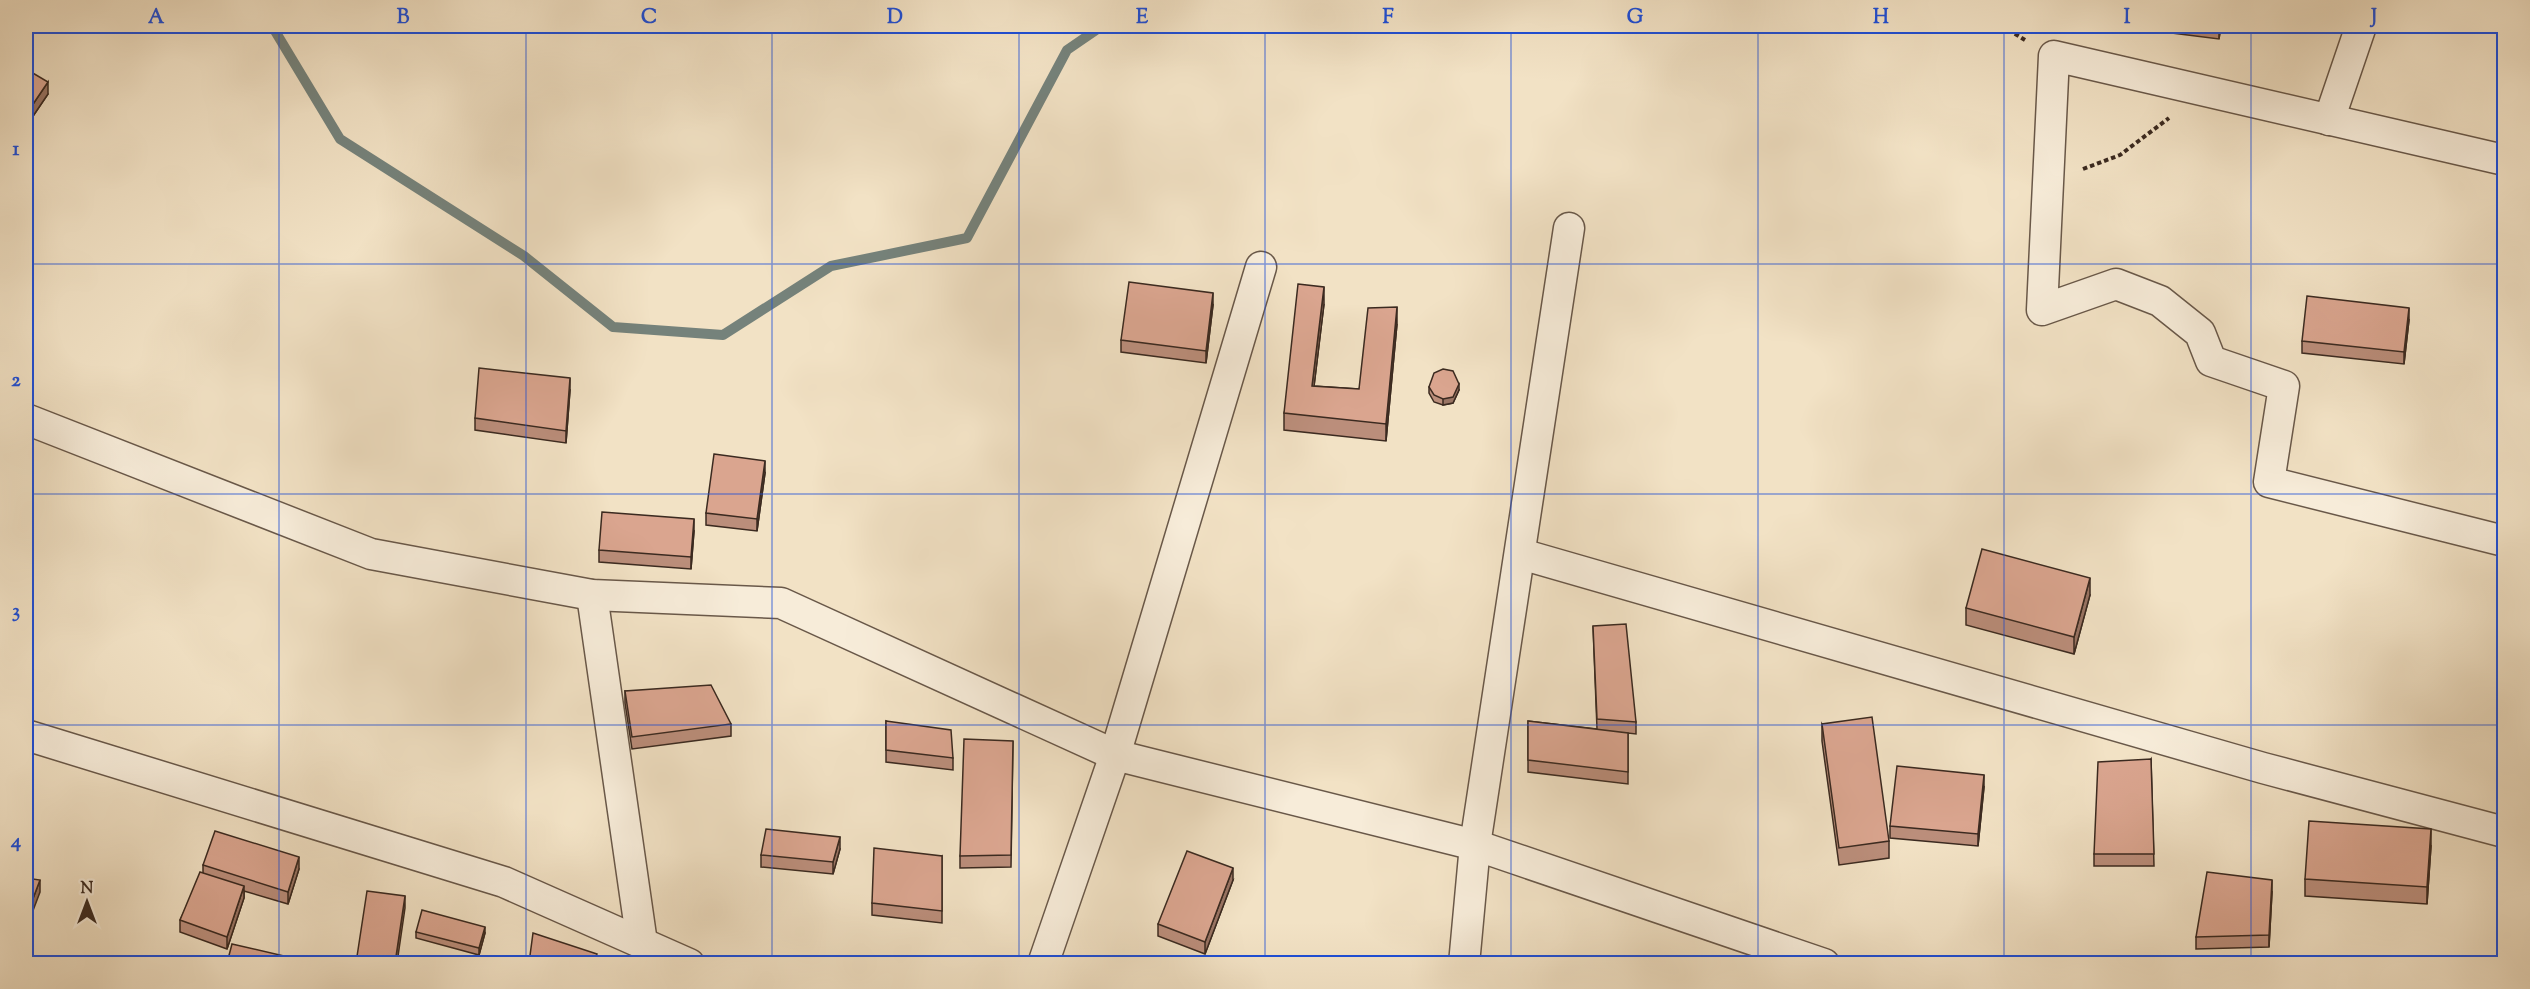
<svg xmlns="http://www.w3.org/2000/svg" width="2530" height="989" font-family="'Sorts Mill Goudy',serif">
  <rect width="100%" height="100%" fill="#f2e2c5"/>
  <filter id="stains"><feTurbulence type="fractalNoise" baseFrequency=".00333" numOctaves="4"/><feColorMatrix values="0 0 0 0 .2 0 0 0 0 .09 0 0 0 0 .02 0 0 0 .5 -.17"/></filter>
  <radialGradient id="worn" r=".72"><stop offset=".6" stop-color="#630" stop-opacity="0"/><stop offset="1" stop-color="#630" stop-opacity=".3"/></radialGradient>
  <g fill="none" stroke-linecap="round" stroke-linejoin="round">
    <path stroke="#75827b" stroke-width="10" d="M272,26l68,113 184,117 89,71 110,8 108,-69 136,-28 100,-188 35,-24"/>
    <defs>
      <g id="minor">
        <path d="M2329,120l32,-94"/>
        <path d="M2504,160l-450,-104 -12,254 74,-26 44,17 40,32 11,28 73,25 -15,96 235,59"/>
        <path d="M26,419l345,135 221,41 189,8 334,152 360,90 349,119"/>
        <path d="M1521,554l742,214 241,64"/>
        <path d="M592,595l50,348"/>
        <path d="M26,735l478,147 185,82"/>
        <path d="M1043,964l72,-209 146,-488"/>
        <path d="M1464,964l11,-119 94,-617"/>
      </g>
    </defs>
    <use href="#minor" stroke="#695849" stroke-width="33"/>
    <g stroke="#3b2a20" stroke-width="4" stroke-dasharray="4.5 3" stroke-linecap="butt">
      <path d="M2002,26l23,14"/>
      <path d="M2083,169l37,-14 49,-37"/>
    </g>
    <use href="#minor" stroke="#f7ecd9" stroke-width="30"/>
  </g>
  <g fill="#bb8e7b" stroke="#3b2a20" stroke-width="1.5">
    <path d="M2164,26h57l-2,13 -55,-7z"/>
    <path d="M26,69l22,25 -21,31 -1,-1z"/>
    <path d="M1324,304l-10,82 45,3 38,-65 -11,117 -102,-11v-17z"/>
    <path d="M1213,305l-7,58 -85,-11v-12z"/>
    <path d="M2409,320l-5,44 -102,-11v-12z"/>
    <path d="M1429,387l30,3 -6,13 -10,2 -9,-3 -5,-9z"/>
    <path d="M570,390l-4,53 -91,-13v-12z"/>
    <path d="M765,473l-8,58 -51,-6v-12z"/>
    <path d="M694,531l-3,38 -92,-7v-12z"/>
    <path d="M2090,595l-16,59 -108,-29v-17z"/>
    <path d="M1593,626l43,96v12l-8,-1v51l-100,-12v-51l69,8z"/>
    <path d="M625,691l106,33v12l-99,13 -7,-46z"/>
    <path d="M886,721l67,37v12l-67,-8z"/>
    <path d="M1822,724l67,117v17l-50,7 -17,-124z"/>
    <path d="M1013,741l-2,126 -51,1v-12z"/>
    <path d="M2151,759l3,107h-60v-12z"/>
    <path d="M1984,787l-6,59 -88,-8v-12z"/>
    <path d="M2431,846l-4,58 -122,-8v-17z"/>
    <path d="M840,849l-7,25 -72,-7v-12z"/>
    <path d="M942,856v67l-70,-8v-12z"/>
    <path d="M203,865l96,4 -11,35 -44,-13v7l-17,51 -47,-17v-12l23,-47z"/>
    <path d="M1233,880l-28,74 -47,-18v-12z"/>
    <path d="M2272,892l-3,55 -73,2v-12z"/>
    <path d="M416,932l69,1 -6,22 -63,-17z"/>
  </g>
  <g fill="#997464" stroke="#3b2a20" stroke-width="1.5">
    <path d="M2219,26h2l-2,13z"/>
    <path d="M48,82v12l-21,31v-12z"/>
    <path d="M1324,287v17l-12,99v-17z"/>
    <path d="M1213,293v12l-7,58v-12z"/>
    <path d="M1397,307v17l-11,117v-17z"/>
    <path d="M2409,308v12l-5,44v-12z"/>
    <path d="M570,378v12l-4,53v-12z"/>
    <path d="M1459,384v6l-6,13 -10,2v-6z"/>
    <path d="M765,461v12l-8,58v-12z"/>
    <path d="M694,519v12l-3,38v-12z"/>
    <path d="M2090,578v17l-16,59v-17z"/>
    <path d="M1984,775v12l-6,59v-12z"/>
    <path d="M2431,829v17l-4,58v-17z"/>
    <path d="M840,837v12l-7,25v-12z"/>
    <path d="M299,857v12l-11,35v-12z"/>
    <path d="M1233,868v12l-28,74v-12z"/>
    <path d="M40,880v12l-14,37v-12z"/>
    <path d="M2272,880v12l-3,55v-12z"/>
    <path d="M244,886v12l-17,51v-12z"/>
    <path d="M405,896v12l-8,55h-2z"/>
    <path d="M485,927v6l-6,22v-7z"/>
  </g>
  <g fill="#daa58f" stroke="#3b2a20" stroke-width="1.5">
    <path d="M2206,26h13v1z"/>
    <path d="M26,69l22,13 -21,31 -1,-1z"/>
    <path d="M1129,282l84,11 -7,58 -85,-11z"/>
    <path d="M1298,284l26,3 -12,99 47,3 9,-81 29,-1 -11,117 -102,-11z"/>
    <path d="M2307,296l102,12 -5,44 -102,-11z"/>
    <path d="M479,368l91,10 -4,53 -91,-13z"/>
    <path d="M1443,369l10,2 6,13 -6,13 -10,2 -9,-4 -5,-8 5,-14z"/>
    <path d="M714,454l51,7 -8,58 -51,-6z"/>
    <path d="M602,512l92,7 -3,38 -92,-7z"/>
    <path d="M1982,549l108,29 -16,59 -108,-29z"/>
    <path d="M1626,624l10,98 -39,-3 -4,-93z"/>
    <path d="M711,685l20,39 -99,13 -7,-46z"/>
    <path d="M1872,717l17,124 -50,7 -17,-124z"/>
    <path d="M886,721l65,9 2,28 -67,-8z"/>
    <path d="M1528,721l100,12v39l-100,-12z"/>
    <path d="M964,739l49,2 -2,114 -51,1z"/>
    <path d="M2151,759l3,95h-60l4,-92z"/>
    <path d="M1897,766l87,9 -6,59 -88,-8z"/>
    <path d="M2309,821l122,8 -4,58 -122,-8z"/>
    <path d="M766,829l74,8 -7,25 -72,-7z"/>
    <path d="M215,831l84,26 -11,35 -85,-27z"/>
    <path d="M874,848l68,8v55l-70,-8z"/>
    <path d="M1187,851l46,17 -28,74 -47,-18z"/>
    <path d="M200,872l44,14 -17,51 -47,-17z"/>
    <path d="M2207,872l65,8 -3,55 -73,2z"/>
    <path d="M26,878l14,2 -14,37z"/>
    <path d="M367,891l38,5 -10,67h-39z"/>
    <path d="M422,910l63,17 -6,21 -63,-16z"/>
    <path d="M533,933l64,21 -3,9h-65z"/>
    <path d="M232,944l82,19h-87z"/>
    <path d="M2330,957l57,2 -1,4h-56z"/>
  </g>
  <path fill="none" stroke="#1d4ed8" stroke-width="1.5" stroke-opacity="0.55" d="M279,26v938M526,26v938M772,26v938M1019,26v938M1265,26v938M1511,26v938M1758,26v938M2004,26v938M2251,26v938M26,264h2478M26,494h2478M26,725h2478"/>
  <rect width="2530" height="989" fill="none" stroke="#f2e2c5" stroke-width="66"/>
  <g transform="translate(87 902)" stroke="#f7ecd9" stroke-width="4.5" paint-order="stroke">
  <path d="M0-4.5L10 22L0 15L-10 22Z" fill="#3b2a20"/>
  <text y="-9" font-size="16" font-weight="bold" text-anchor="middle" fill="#3b2a20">N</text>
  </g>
  <rect x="33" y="33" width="2464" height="923" fill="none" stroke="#1d4ed8" stroke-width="2"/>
  <g font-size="20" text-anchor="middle" font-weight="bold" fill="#1d4ed8">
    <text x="156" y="23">A</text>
    <text x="403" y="23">B</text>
    <text x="649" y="23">C</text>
    <text x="895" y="23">D</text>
    <text x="1142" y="23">E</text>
    <text x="1388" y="23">F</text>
    <text x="1635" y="23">G</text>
    <text x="1881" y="23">H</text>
    <text x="2127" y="23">I</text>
    <text x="2374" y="23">J</text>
    <text x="16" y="155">1</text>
    <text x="16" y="386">2</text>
    <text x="16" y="617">3</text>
    <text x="16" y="847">4</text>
  </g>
  <rect width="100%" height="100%" filter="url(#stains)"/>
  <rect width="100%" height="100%" fill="url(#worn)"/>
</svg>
